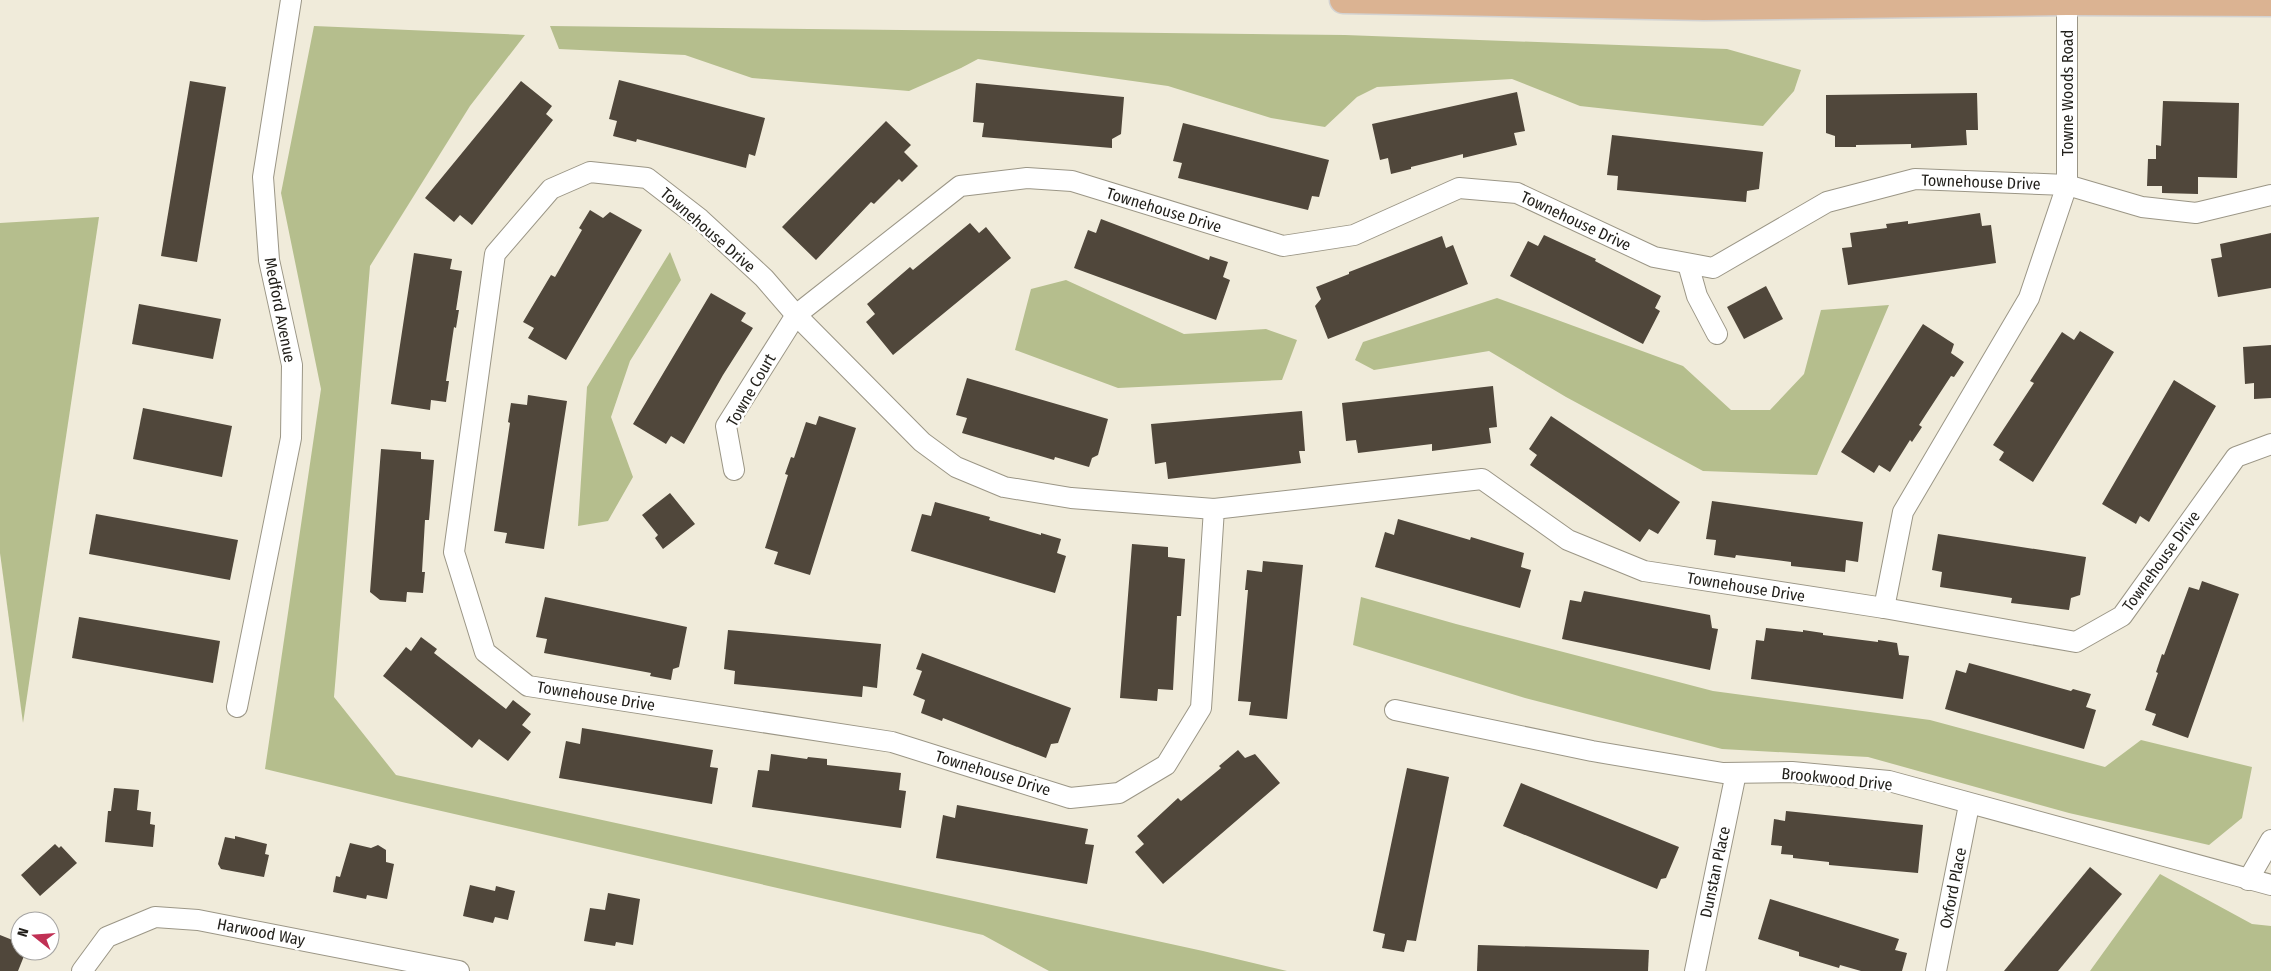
<svg xmlns="http://www.w3.org/2000/svg" width="2271" height="971" font-family="'Fira Sans Condensed',sans-serif">
  <rect width="100%" height="100%" fill="#f0ebda"/>
  <g fill="#b5be8d">
    <path d="M314,26l211,9 -55,71 -100,160 -36,431 62,78 807,176 84,20h-238l-66,-36 -581,-133 -137,-33 56,-380 -40,-196z"/>
    <path d="M550,26l795,9 382,14 74,21 -7,21 -31,35 -183,-20 -68,-27 -135,8 -20,10 -32,30 -54,-9 -103,-32 -190,-27 -17,9 -52,23 -157,-13 -67,-23 -126,-6z"/>
    <path d="M99,217l-76,506 -23,-170v-330z"/>
    <path d="M670,252l11,28 -51,81 -19,56 22,60 -25,44 -30,5 9,-139z"/>
    <path d="M1066,280l118,54 82,-5 31,11 -15,40 -164,8 -103,-38 16,-61z"/>
    <path d="M1497,298l186,68 48,44h39l34,-36 17,-64 68,-5 -72,170 -114,-4 -137,-74 -77,-46 -115,19 -19,-10 8,-18z"/>
    <path d="M1361,597l95,27 257,67 217,29 175,47 36,-27 111,27 -10,51 -33,27 -140,-32 -201,-56 -146,-8 -197,-51 -172,-53z"/>
    <path d="M2160,874l92,50 19,2v45h-181z"/>
  </g>
  <g fill="#50473b">
    <path d="M619,80l146,38 -10,38 -6,-2 -3,14 -109,-29 -1,3 -23,-6 4,-15 -8,-2z"/>
    <path d="M190,81l36,6 -29,175 -36,-6z"/>
    <path d="M521,81l31,25 -6,8 7,6 -81,105 -12,-10 -6,7 -29,-24z"/>
    <path d="M976,83l148,14 -3,37 -9,5v9l-130,-11 2,-14 -11,-1z"/>
    <path d="M1517,92l8,39 -11,2 3,12 -54,13v-4l-52,13v2l-20,5 -3,-16 -8,2 -8,-36z"/>
    <path d="M1977,93l1,37h-12l1,15 -56,3v-4l-55,1v2h-21v-11l-9,-3v-38z"/>
    <path d="M2163,101l76,2 -2,75 -39,-1v17l-36,-1v-7h-15l1,-27h8v-14l5,1z"/>
    <path d="M886,121l25,24 -7,7 14,14 -16,16 -3,-3 -25,25 -3,-2 -55,58 -34,-33z"/>
    <path d="M1183,123l146,37 -10,37 -7,-1 -4,14 -130,-32 4,-15 -9,-2z"/>
    <path d="M1612,135l151,17 -4,37 -12,2 -1,11 -129,-12 1,-14 -11,-1z"/>
    <path d="M590,210l13,8 7,-6 32,18 -76,130 -38,-22 6,-10 -11,-6 28,-47 4,2 27,-47 -3,-2z"/>
    <path d="M1980,213l2,13 9,-1 5,38 -148,22 -6,-37 10,-1 -2,-14 37,-5 -1,-4 22,-3v3z"/>
    <path d="M1101,219l108,41 1,-4 18,6 -5,15 7,3 -14,40 -142,-52 14,-38 8,3z"/>
    <path d="M970,223l9,10 7,-6 25,31 -118,97 -27,-33 9,-8 -8,-10 43,-37 3,3z"/>
    <path d="M2271,233v55l-53,9 -7,-38 11,-2 -2,-13z"/>
    <path d="M1544,235l52,24 -1,2 66,35 -6,12 5,3 -17,33 -133,-68 18,-35 10,5z"/>
    <path d="M1442,236l4,12 7,-3 15,39 -140,55 -13,-33 6,-7 -5,-12 33,-13v-2z"/>
    <path d="M414,253l38,6 -2,10 12,2 -6,39h3l-3,18 -2,-1 -8,54h3l-3,21 -15,-2 -1,10 -39,-6z"/>
    <path d="M1766,286l17,33 -39,20 -17,-32z"/>
    <path d="M711,293l35,20 -5,8 12,7 -30,47 -39,69 -13,-8 -5,8 -33,-20z"/>
    <path d="M139,304l82,15 -8,40 -81,-15z"/>
    <path d="M1923,324l31,20 -3,9 13,9 -10,15 -3,-1 -32,49 3,2 -10,15 -2,-2 -20,32 -11,-7 -5,8 -33,-21z"/>
    <path d="M2080,331l34,21 -81,130 -34,-22 5,-8 -11,-7 41,-62 -4,-2 32,-49 12,8z"/>
    <path d="M2271,345v53l-17,1v-16l-9,1 -2,-37z"/>
    <path d="M967,378l141,41 -10,36 -6,3 -3,9 -34,-10 -1,3 -92,-27 5,-15 -11,-3z"/>
    <path d="M2174,380l42,26 -67,116 -9,-6 -4,8 -34,-20z"/>
    <path d="M1493,386l4,41 -8,1 2,15 -59,8v-7l-74,9 -2,-13 -10,1 -4,-38z"/>
    <path d="M528,395l39,6 -23,148 -39,-6 2,-10 -13,-2 16,-108 -2,-1 3,-19 16,2z"/>
    <path d="M143,408l89,18 -10,51 -89,-18z"/>
    <path d="M1302,411l3,40h-6l2,12 -133,16 -2,-17 -11,2 -4,-40z"/>
    <path d="M819,416l37,12 -46,147 -36,-11 4,-12 -13,-4 23,-73 -3,-1 6,-17 3,1 12,-36 10,3z"/>
    <path d="M1551,416l129,86 -22,32 -9,-5 -9,13 -110,-77 7,-10 -8,-6z"/>
    <path d="M381,449l40,3v7l13,1 -5,60h-4l-3,52h3l-2,21 -16,-1 -1,10 -26,-2 -10,-8z"/>
    <path d="M670,493l25,31 -32,25 -8,-11 3,-3 -16,-20z"/>
    <path d="M1712,501l151,21 -5,40 -12,-2 -1,12 -54,-6v-4l-55,-7 -1,3 -21,-3 2,-15 -10,-1z"/>
    <path d="M935,502l55,15 -1,3 52,15v-2l20,6 -4,14 9,3 -11,37 -144,-42 11,-37 9,2z"/>
    <path d="M96,514l142,26 -8,40 -141,-26z"/>
    <path d="M1398,519l72,21 1,-3 53,16 -3,14 10,3 -11,38 -145,-41 10,-35 9,3z"/>
    <path d="M1938,534l148,23 -6,38 -9,3 -2,12 -58,-7 1,-5 -72,-11 2,-15 -10,-2z"/>
    <path d="M1132,544l36,3v10l17,2 -4,57h-4l-4,74 -15,-1 -1,12 -37,-3z"/>
    <path d="M1263,561l40,4 -16,154 -38,-4 2,-13 -13,-1 10,-111h-3l2,-20 15,2z"/>
    <path d="M2202,581l37,13 -51,144 -36,-13 4,-11 -11,-4 13,-37 -2,-1 6,-18 2,1 25,-68 10,3z"/>
    <path d="M1584,591l126,24 2,13 6,1 -8,41 -148,-31 8,-39 11,2z"/>
    <path d="M545,597l142,30 -8,40 -6,2 -2,11 -21,-4 1,-3 -107,-20 3,-14 -11,-2z"/>
    <path d="M79,617l141,24 -7,42 -141,-25z"/>
    <path d="M1766,628l37,4v-2l20,3v2l55,7v-2l19,3 2,12 10,1 -6,43 -152,-20 5,-39 8,1z"/>
    <path d="M728,630l153,14 -4,44 -14,-2 -1,11 -128,-13 1,-13 -11,-2z"/>
    <path d="M421,637l16,12 -3,4 72,56 7,-9 18,14 -9,11 9,7 -23,29 -29,-22 -7,9 -89,-72 23,-29 5,4z"/>
    <path d="M922,653l149,55 -13,35 -7,1 -5,14 -103,-40 -1,3 -21,-8 4,-13 -12,-5 9,-24 -6,-2z"/>
    <path d="M1969,663l102,28 2,-2 18,5 -5,13 10,3 -12,39 -139,-40 11,-39 10,3z"/>
    <path d="M582,728l131,22 -3,17 8,1 -6,36 -153,-26 7,-37 14,3z"/>
    <path d="M1238,750l7,8 10,-4 25,29 -117,101 -28,-32 9,-8 -7,-8 41,-38 3,3 40,-33 -2,-2z"/>
    <path d="M771,754l36,5 1,-2 19,2v6l74,8 -2,17 7,1 -5,37 -149,-21 6,-37 11,1z"/>
    <path d="M1407,768l42,9 -33,164 -9,-1 -3,12 -22,-4 3,-14 -12,-3z"/>
    <path d="M1521,783l158,64 -13,31 -5,1 -4,10 -154,-63z"/>
    <path d="M114,788l25,2 -2,20 14,2 -1,12 5,1 -2,22 -48,-5 3,-31h3z"/>
    <path d="M957,805l131,24 -3,15 9,1 -7,39 -151,-26 7,-43 12,3z"/>
    <path d="M1786,811l137,14 -5,48 -89,-8v-3l-36,-4v-3l-12,-1 1,-8 -11,-1 3,-26 11,2z"/>
    <path d="M235,836l32,8 -2,10 4,1 -5,22 -43,-8 -3,-5 7,-27 10,2z"/>
    <path d="M350,843l21,5 7,-3 8,5v12l8,2 -7,35 -20,-4 -1,4 -33,-7 3,-16 4,1z"/>
    <path d="M55,844l4,4 2,-2 16,17 -37,33 -19,-21z"/>
    <path d="M2090,867l32,27 -64,77h-54z"/>
    <path d="M470,885l25,6 1,-5 19,5 -7,29 -13,-3 -2,6 -30,-7z"/>
    <path d="M608,893l32,6 -7,46 -17,-3 -1,4 -31,-5 6,-33 15,2z"/>
    <path d="M1770,899l129,40 -4,11 12,3 -5,18h-41l-21,-6 -1,3 -40,-12v-4l-41,-13z"/>
    <path d="M0,935l20,8v8h6l-8,20h-18z"/>
    <path d="M1478,945l171,5 -1,21h-171z"/>
  </g>
  <g fill="none" stroke-linecap="round" stroke-linejoin="round">
    <defs>
      <g id="minor">
        <path d="M1688,264l9,32 20,38"/>
        <path d="M734,470l-8,-44 70,-111 164,-129 67,-8 45,3 211,65 71,-11 105,-47 58,5 137,64 59,11 114,-66 88,-23 152,6 75,22 54,6 75,-18"/>
        <path d="M1214,509l-143,-11 -67,-11 -48,-20 -34,-25 -126,-127 -32,-37 -64,-59 -53,-41 -57,-6 -39,17 -56,65 -41,298 31,100 43,34 364,56 178,56 49,-5 47,-28 35,-57 13,-199 268,-30 86,61 76,31 240,37 192,34 46,-26 114,-159 35,-13"/>
        <path d="M1884,608l19,-96 126,-214 38,-113v-183"/>
        <path d="M237,707l54,-269 1,-73 -23,-105 -6,-83 28,-177"/>
        <path d="M1395,710l197,41 131,22 69,-1 97,9 382,104"/>
        <path d="M2248,880l23,-40"/>
        <path d="M82,971l25,-34 48,-20 43,3 261,51"/>
        <path d="M1695,971l41,-198"/>
        <path d="M1936,971l33,-166"/>
      </g>
      <path id="major" d="M1343,0l361,7 363,-5 204,1"/>
    </defs>
    <use href="#minor" stroke="#9b9686" stroke-width="22"/>
    <use href="#major" stroke="#d3d2d1" stroke-width="29"/>
    <use href="#minor" stroke="#fff" stroke-width="20"/>
    <use href="#major" stroke="#dbb392" stroke-width="26"/>
  </g>
  <g text-anchor="middle" dominant-baseline="central" stroke-width="5" stroke-linejoin="round" paint-order="stroke">
    <g font-size="16" fill="#211f1a" stroke="#fff">
      <text transform="translate(2067 93) rotate(-90)">Towne Woods Road</text>
      <text transform="translate(1981 182) rotate(2)">Townehouse Drive</text>
      <text transform="translate(1164 210) rotate(17)">Townehouse Drive</text>
      <text transform="translate(1576 221) rotate(25)">Townehouse Drive</text>
      <text transform="translate(708 230) rotate(41)">Townehouse Drive</text>
      <text transform="translate(280 310) rotate(79)">Medford Avenue</text>
      <text transform="translate(751 390) rotate(-60)">Towne Court</text>
      <text transform="translate(2161 561) rotate(-54)">Townehouse Drive</text>
      <text transform="translate(1746 587) rotate(9)">Townehouse Drive</text>
      <text transform="translate(596 696) rotate(9)">Townehouse Drive</text>
      <text transform="translate(993 773) rotate(17)">Townehouse Drive</text>
      <text transform="translate(1837 779) rotate(6)">Brookwood Drive</text>
      <text transform="translate(1715 872) rotate(-78)">Dunstan Place</text>
      <text transform="translate(1953 888) rotate(-79)">Oxford Place</text>
      <text transform="translate(261 932) rotate(11)">Harwood Way</text>
    </g>
  </g>
  <g transform="translate(35 936) rotate(287)"><circle r="24" fill="#ffffff" stroke="#a6a5a3"/>
  <path d="M0-4L9 19L0 12L-9 19Z" fill="#c03054"/>
  <text y="-8" font-size="14" font-weight="bold" text-anchor="middle" fill="#211f1a">N</text>
  </g>
</svg>
